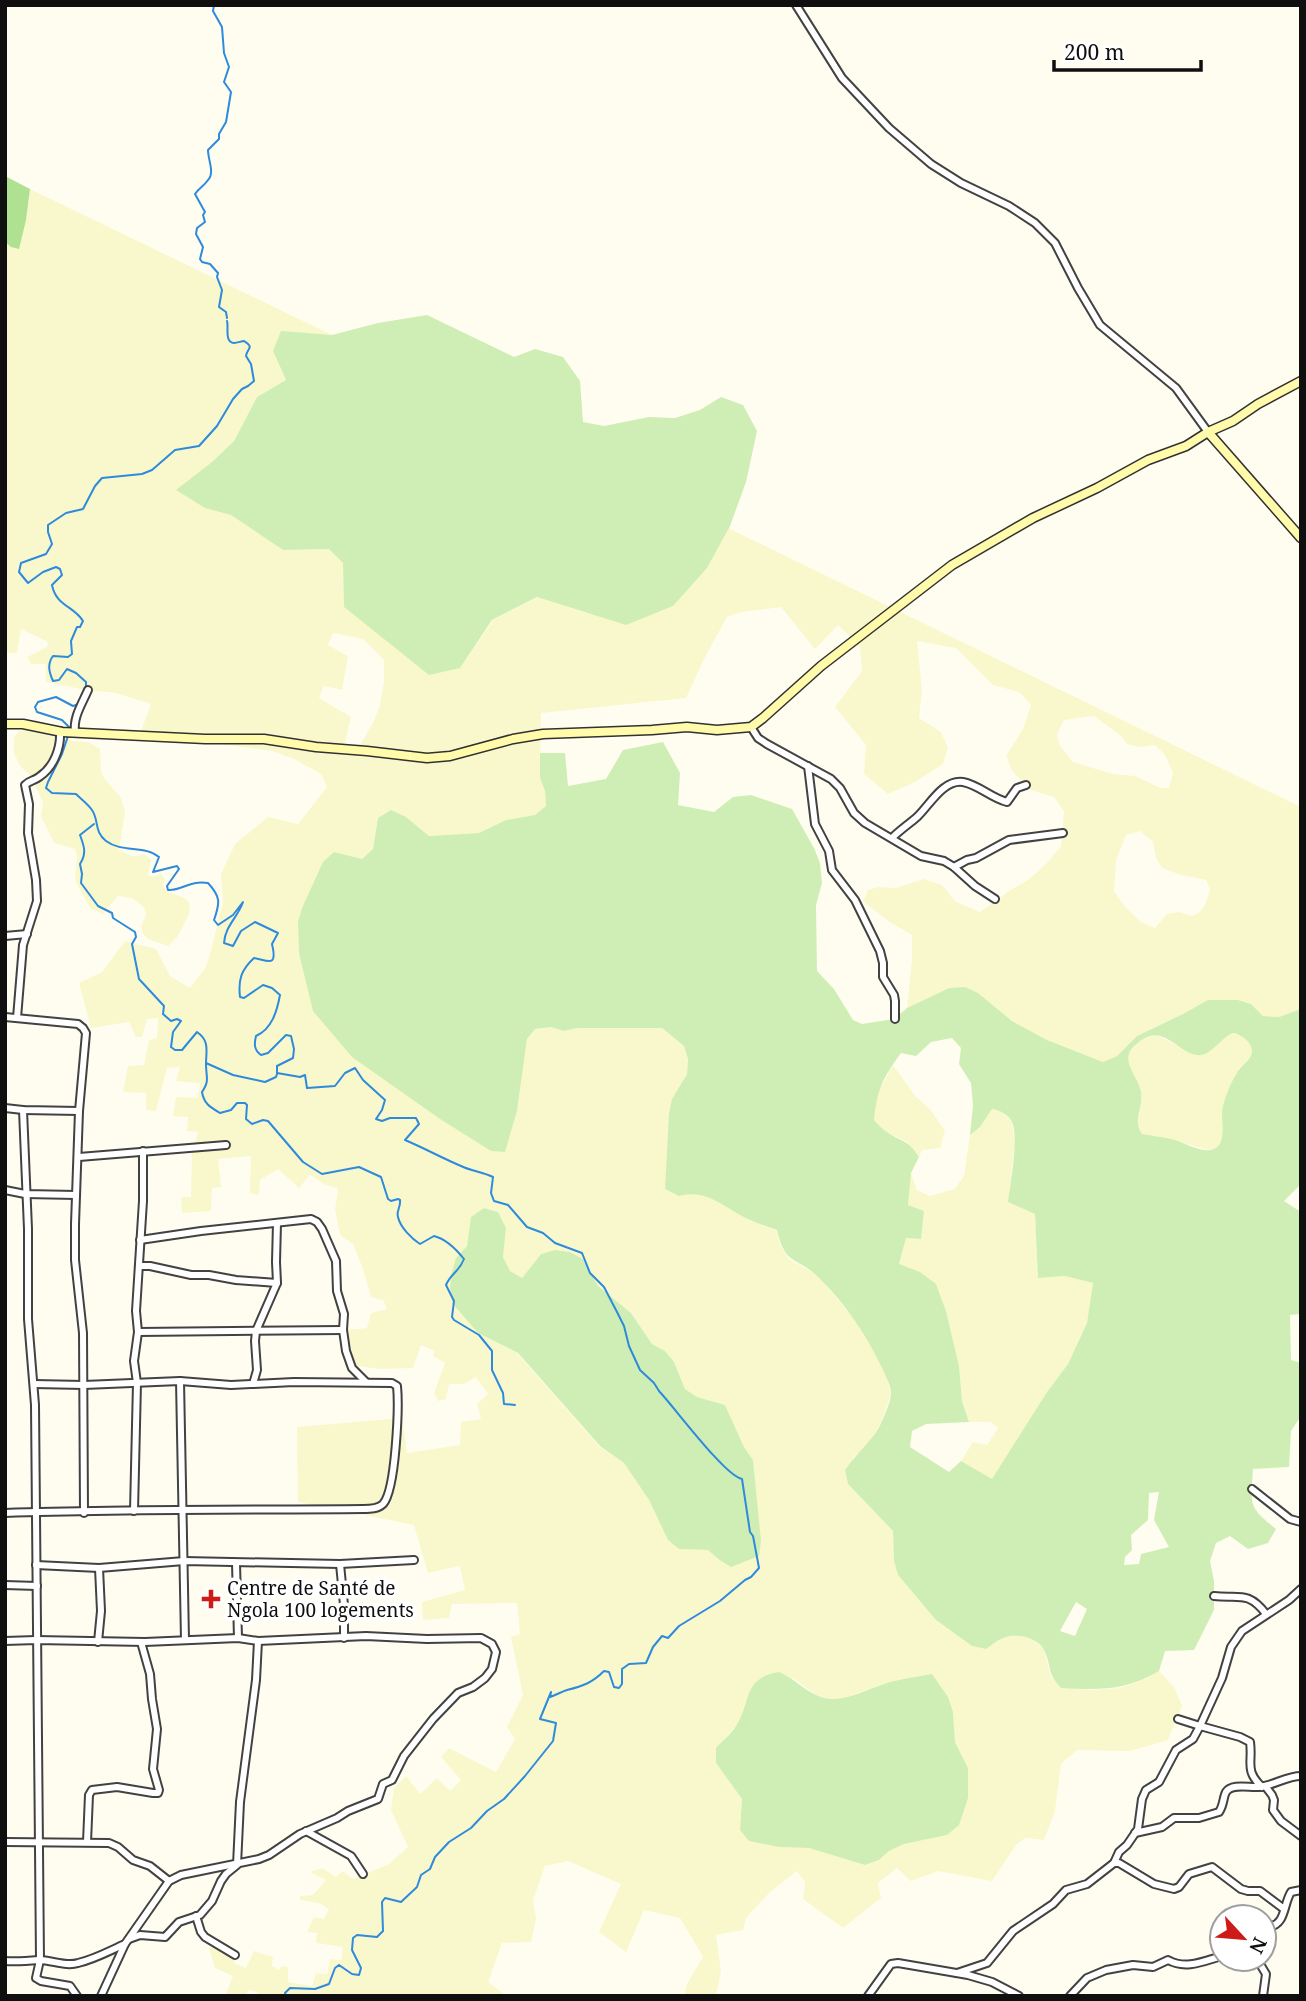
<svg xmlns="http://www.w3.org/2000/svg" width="1306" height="2001" font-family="'Noto Serif',serif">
  <rect width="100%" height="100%" fill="#fffdf0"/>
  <g fill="#f9f8cd" fill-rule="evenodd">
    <path d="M30,189l302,146 -51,-3 -8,19 13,29 -29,17 -23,44 -22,21 -7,45 26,8 52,35 46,-1 14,14 1,44 116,61 33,-48 45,-23 48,16 121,-45 21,-40 573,279v202l-22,8 -16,-1 -12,-12 -13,-4h-29l-26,14 -46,22 -20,20 -14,6 -56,-22 -35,-19 -34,-28 -29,-5 -42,20 5,-48v-25l-24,-14 -25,-20 5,-11 10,-3 18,1 28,-9 18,6 14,17 24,10 29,-21 19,-11 19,-17 14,-17 3,-35 -10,-14 -23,-7 -18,-18 -7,-16 17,-27 8,-24 -12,-13 -26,-7 -37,-37 -39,-7 5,49 -3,28 22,14 7,16 -5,16 -28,18 -27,12 -24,-20 2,-29 -31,-38 27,-36 -2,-24 -22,-22 -23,24 -34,-42 -40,5 -14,5 -21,38 -20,43 -145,15 -1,65 5,13 1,15 -11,9 -29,5 -27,13 -50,3 -23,-19 -28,1 -5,31 -11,10 -28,-7 157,299h14l12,-40 10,-72 8,-10 16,-2 13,4 13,-3h85l22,18 4,13 -1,15 -15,25 7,97 13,-4 14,3 43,25 28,11 3,14 9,14 25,14 10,10 37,44 8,13 18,39 4,14 -9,28 -16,26 -13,10 -5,27 45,47 1,30 4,14 38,45 36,26 14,3 18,-12 15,-2 14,4 11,10 7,28 10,11 30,2 29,-2 28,-10 11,-7 15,16 8,19 -14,34 -38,11 -53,-1 -16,14 -6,47 -11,29 -19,-2 -9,7 -24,36 -54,-10 -27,10 -14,-13 -19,15 3,15 -38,30 -40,-29 2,-17 -8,-11 -27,21 -24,26 -3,12 -27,5 5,36 -5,25h-32l3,-12 16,-27 -23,-39 -36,-8 -18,42 -27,-20 22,-48 -53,-23 -23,5 -12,34 3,19 -5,23 -29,1 -14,39 19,14h-248l-2,-4 -8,-2 -4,6h-20l8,-20 -18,-8 -6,-20 9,-3 17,11 -1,7 12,5 8,-17 19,6 -1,9 7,4 3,-4 6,1v15l24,4 4,-13 11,1 3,-15 11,1 2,-13 -27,-4 1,-10 -10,-1 7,-15 10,2 5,-10 -10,-6 -19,-3v-4l13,-1 13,-15 -16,-8 12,-4 14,9 7,-6 10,8 36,-15 19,-17 -17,-37 3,-22 12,-12 14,18 17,-16 13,13 11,-11 -20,-23 8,-9 47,24 19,-33 -8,-12 16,-32 -12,-58 9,-3 -3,-31 -65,1 -3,14 -26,2 -1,-18 43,-12 -5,-24 -32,7 -14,-48 -116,-23 -1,-75 105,-9 5,35 53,-8 1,-23 20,-3 -4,-15 11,-10 -12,-17 -12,7h-15l-3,15 -8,2 -4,-8 11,-30 -12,-7 1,-5 -13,-6 -8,23 -33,1 -24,-3 -11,-36 22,-2 4,-15 16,-4 -4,-9 -12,-3 -8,-28 -10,-25 -13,-9 -5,-25 3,-21 -14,-5 -14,-9 -11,13 -21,-19 -18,11 -1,15 -9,-2 1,-37 -33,3 3,28 -9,1 -1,23 -29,2 -1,-16h10l1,-44 6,-21 -11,-1 1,-14 -15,-1 3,-19 22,1 2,-15 -24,-2 4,-14 -13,1 -11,43 -10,-1v-17l-23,-1 5,-26 16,-1 5,-25 8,-2 1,-20 -11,1 -5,18h-6l-7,-15 -38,6 -12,-45 23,-11 23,-31 31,8 14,27 20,12 16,-21 8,-28 9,-37 -2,-28 14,-30 33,-27 30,7 29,-37 -6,-13 -27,-15 -22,-8 -58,-8 -76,-4 13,-35 -35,-11 -30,-3 -40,-8v-18h-15l-4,-7 20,-10 1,-5 -27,-13 -4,24h-12v-411l6,5 15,-27zM333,633l30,6 21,21v22l-4,23 -6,16 -15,26 -15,-1 7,-29 -32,-19 5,-12 18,4 6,-34 -20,-11zM1094,716l27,20 6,8 14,3 14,-2 10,10 8,18 -4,15h-8l-26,-12 -22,-2 -40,-12 -13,-16 -3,-12 7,-14zM1140,831l13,11 3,16 6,10 19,7 25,5 4,9 -4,14 -6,9 -8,4 -13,-4 -12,2 -12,14 -14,-6 -17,-16 -10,-15 2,-30 10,-26zM484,1208l14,4 8,16 -3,29 7,14 12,7 19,-24 14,-4 15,2 13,7 15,27 33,27 21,31 13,7 9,11 11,27 12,8 28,8 19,42 9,13 3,39 -38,61 -10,-10 -29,-1 -11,-9 -19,-40 -25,-37 -25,-17 -82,-93 -39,-20 -22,-75 11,-12zM793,1678l23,17 14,4 15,-1 41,-15 67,29 2,30 13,26 -21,67 -43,9 -15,7 -10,9 -14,5 -56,-17 -30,-1 -39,-17 2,-31 -26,-36v-15l20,-22z"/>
    <path d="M26,730l48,11 14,1 12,7 1,23 3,6 17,20 4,14 -6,38 13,6 14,-1 5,5 -3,15 7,2 6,-4 4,6 -2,8 5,5 14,5 7,5 1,7 -2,7 -10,20 -10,10 -20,-7 -5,-5 -2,-7 5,-13 -2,-7 -12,-9 -14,-2 -15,18 -13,-6 -13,-24 -2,-7 2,-21 -2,-7 -21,-6 -13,-27 2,-14 -13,-27 -10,-9 -6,-13v-15l5,-7z"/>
    <path d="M1233,1033l13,5 4,6 2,7 -2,7 -11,10 -17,42 1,29 -4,6 -7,5 -8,-1 -30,-9 -32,-6 -4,-6 -1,-8 5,-24 -2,-8 -10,-19 -2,-8 1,-7 8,-12 12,-7h8l39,20 14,-4 16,-15z"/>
    <path d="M893,1065l22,31 15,13 15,22 -5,17 -18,2 -3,7 -13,-16 -19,-8 -14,-13 3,-24z"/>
    <path d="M992,1109l7,1 13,11 3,22 -7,59 27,11 3,65 27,-2 28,7 -6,40 -19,41 -21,28 -55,88 -31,-19 12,-19 14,3 11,-17 -8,-6h-21l-7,-21 -3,-35 -13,-55 -10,-27 -37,-20 7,-26 15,1 3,-28 -16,-6 3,-32 6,17 12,6 26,-7 9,-13 6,-41 10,-8z"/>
  </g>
  <g fill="#cfeeb5" fill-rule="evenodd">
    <path d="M427,315l87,42 21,-8 28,8 17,24 3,41 21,4 45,-9 26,1 25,-8 21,-13 22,8 14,26 -11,51 -16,44 -23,42 -34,38 -47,19 -89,-28 -45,23 -32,48 -31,7 -85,-68 -1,-44 -14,-14 -46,1 -52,-35 -26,-7 -29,-18 36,-28 22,-21 23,-44 29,-17 -13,-29 8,-20 51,4 46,-12z"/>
    <path d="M663,742l17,31 -2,32 36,7 19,-15 18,-2 41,14 22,39 6,15 2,20 -6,22 1,66 17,18 19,31 9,4 32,-5 13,-11 42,-20 16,-1 13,6 34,28 35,19 56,22 14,-6 20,-20 46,-22 25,-14h30l13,4 12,12 16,1 22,-8v175l-17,17 17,11v102l-11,1 1,45 10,3v53l-10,15 -2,36 -36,2c-2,35 -6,37 23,60l-8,14 -20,6 -18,-13 -14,7 -6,18 4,20v29l-20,40 -29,1 -6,20c-33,20 -61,19 -98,17 -14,-15 -9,-19 -16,-36 -5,-14 -26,-19 -39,-15 -7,2 -14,8 -20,12l-14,-3 -36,-26 -38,-45 -4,-14 -1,-30 -45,-47 -3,-14c12,-18 30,-31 38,-51 3,-7 8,-19 8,-26 0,-8 -6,-18 -9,-25 -16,-34 -37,-65 -65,-92 -21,-20 -32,-10 -40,-46 -9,-3 -18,-6 -27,-10 -25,-11 -42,-32 -71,-24l-14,-7 4,-75 3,-15 15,-25 1,-15 -4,-13 -22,-18h-85l-13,3 -13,-4 -16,2 -8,10 -10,72 -12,41 -14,-1 -51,-32 -88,-62 -39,-46 -14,-58 -1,-31 4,-14 21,-46 11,-10 28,7 11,-10 5,-31 13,-8 15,7 23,19 50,-3 27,-13 29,-5 11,-9 -1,-15 -5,-13v-25h25l3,33 38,-7 17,-29zM1233,1033c11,2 25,14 16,26 -4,5 -8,7 -11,12 -7,11 -12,23 -15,35 -4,13 7,39 -12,44 -11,2 -26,-7 -36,-10 -11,-3 -22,-4 -33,-6 -11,-15 4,-30 -2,-46 -6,-18 -23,-30 0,-47 23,-18 37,11 57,14 14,2 24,-18 36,-22zM952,1038l9,10 -2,16 12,19 2,22 -3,30 10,-8 12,-18c7,1 15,5 19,11 9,14 -1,65 -3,82l27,12 3,64 27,-2 28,7 -6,40 -19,41 -21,28 -55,87 -31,-18 -12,11 -39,-25 2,-16 14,-7 43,-2 -7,-21 -3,-35 -13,-55 -10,-27 -16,-12 -21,-8 7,-26 15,1 3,-28 -16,-6 3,-32 8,-16c-12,-19 -17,-14 -32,-25 -5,-3 -9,-8 -13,-12 3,-31 9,-42 27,-67l15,3 15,-14zM1159,1492l-5,28 15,27 -28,7 -2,10 -15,1 1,-8 7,-7 -1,-15 17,-15 1,-27zM1076,1602l11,7 -12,27 -15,-5z"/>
    <path d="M484,1208l14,4 8,16 -3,29 7,14 12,7 19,-24 14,-4 15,2 13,7 15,27 33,27 21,31 13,7 9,11 11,27 12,8 28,8 19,42 9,13 8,81 -2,15 -28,11 -13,-8 -10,-9 -29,-1 -11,-9 -19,-40 -25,-37 -24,-17 -82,-93 -40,-20 -25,-29 -3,-17 2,-15 4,-14 11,-12 4,-29z"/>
    <path d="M779,1672c14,6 24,17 37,23 23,11 46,-4 68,-11 15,-5 32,-7 48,-10l16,23 5,15 2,30 13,26v30l-9,27 -12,10 -43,9 -15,7 -10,9 -14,5 -56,-17 -30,-1 -30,-6 -9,-11 2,-31 -26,-36v-15c6,-7 15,-14 20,-22 16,-25 6,-48 43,-54z"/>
  </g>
  <path fill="#b0e192" d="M5,176l25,13 -4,31 -7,29 -8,-2 -6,-5z"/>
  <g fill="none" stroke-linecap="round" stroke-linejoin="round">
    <g stroke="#2e8adb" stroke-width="2">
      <path d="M214,5l-1,6 9,16 2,26 5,14 -5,15 7,10 -5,30 -7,12v5l-11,11c0,10 7,23 0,30 -4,6 -9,8 -13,14l10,18 -2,3 2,7 -8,6 -1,6 7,13 -3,12 2,3 8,2 8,9 -1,4 5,13 -3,17 7,5 1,6"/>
      <path d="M225,5h6"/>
      <path d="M86,689v-7l-10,-9 -9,-4 -8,11 -6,1c-4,-9 -6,-17 0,-25l15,1 4,-3 -1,-13 6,-14h3l3,-6c-9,-15 -27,-15 -31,-36l10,-10 -2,-6 -4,-2 -13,5 -15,11 -9,-11 2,-9 25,-9 6,-10 -4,-12v-7l18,-12 17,-4 12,-23 7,-8 40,-4 10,-4 23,-20 24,-4 18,-20 16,-27 9,-10 6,-3 6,-5 -3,-17 -5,-8c1,-8 9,-8 -2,-15 -3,0 -6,2 -10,2 -10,-1 -5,-16 -7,-22"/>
      <path d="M69,727l-7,-7 -25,-8 -2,-5 3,-5 18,-5 17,9 6,-2"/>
      <path d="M68,736l-6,18 -14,28 -2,6 6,5 24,1c5,5 12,10 16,16 7,10 2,22 14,31 16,12 39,4 53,16l-6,15 24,-6 2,3 -12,17 1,4c14,1 21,-10 40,-7 13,14 12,20 6,37l4,5 15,-10 10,-13c-5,15 -18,24 -19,41l9,3 8,-15 14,-9 23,11 -6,11c6,25 -5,16 -18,14 -13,12 -16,22 -14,39l4,1 19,-13 9,3 8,7c-3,16 -8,34 -24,41 -2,8 -2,14 5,19l7,-2 18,-18 5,1 3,13 -1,9 -16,8v7l23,4 5,-2 2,13 28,-2 10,-13 10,-5 8,12 22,20 -3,10 -6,9 6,2 8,-3h26l3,6 -14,16c19,8 37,18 56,26 10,5 22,6 32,11l-2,16 3,8 14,4 19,22 16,6 12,10 27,10 8,20 14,14 13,25 7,14 5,20 11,24 14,13 5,8c16,17 66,85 83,88l8,53 3,4 6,32 -8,9 -6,3 -25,21 -41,25 -11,12 -6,-2 -9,11 -7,16 -17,1 -7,5v15l-3,4 -5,-1 -5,-15 -5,-1c-12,12 -21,15 -37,19 -6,2 -11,5 -17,7l1,-5 -11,27 16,4 -3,18 -28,35 -21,23 -17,12 -16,17 -22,14 -14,15 -5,12 -9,6 -4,12 -16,15 -16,-4 -3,4 1,29 -6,6 -20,-2 -4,3 -1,12 9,18 -2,7 -7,-1 -13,-9 -4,3 -6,16 -14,5 -25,-1 -5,5 1,3"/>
      <path d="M94,824l-14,11c4,11 7,18 0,29l2,10 -1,9 17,23 14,7 1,5 22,14 1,5 -4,7 7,35 25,27 -1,8 8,7 6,-2 4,2 -8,11 -2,15 4,3h7l15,-18c13,9 9,19 9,32 0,14 4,16 -4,28 2,12 8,15 18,21l11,-3 6,-7h8l2,2 -1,14 6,5 11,-4 5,1 35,41 19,12 37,-7 22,10 7,22 3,2 7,-2 2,1c1,7 -4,11 -2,17 2,10 14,22 22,27l14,-8c12,3 22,13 30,23 -5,13 -13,14 -18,26l8,16 -2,16 2,3 25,15 13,16v19l11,23 1,11 11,1"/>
      <path d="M206,1063l27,12 32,7 11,-5 1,-3"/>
    </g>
    <defs>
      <g id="street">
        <path d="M796,5l46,73 47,50 42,36 30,19 48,23 26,17 20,20 23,45 22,37 76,63 32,44"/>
        <path d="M751,727l7,11 9,6 64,35 9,9 14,25 11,10 56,33 23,5 10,6 21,19 20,13"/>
        <path d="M75,732c-2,-15 7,-28 13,-42"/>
        <path d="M808,766l7,58 14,27 3,19 23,30 25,51 3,12v14l11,18 1,6v18"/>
        <path d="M892,838c8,-8 17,-14 25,-21 12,-11 26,-38 46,-35 16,3 28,16 44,20l10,-14 9,-3"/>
        <path d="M954,867l13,-7 9,-2 33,-18 54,-7"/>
        <path d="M5,936l22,-2"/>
        <path d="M5,1017l73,7 5,4 3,5 -7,78 -4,113v36l8,73 1,180"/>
        <path d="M17,1018l6,-73 14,-44 -1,-21 -8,-47 1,-29 -4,-19c5,-5 9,-4 14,-8 15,-10 22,-29 21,-46"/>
        <path d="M5,1108l18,2 56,1"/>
        <path d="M23,1110l5,119v90l7,86 5,555 -4,18 5,3 29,5 7,10"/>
        <path d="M79,1157l147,-12"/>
        <path d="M5,1190l20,4 51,1"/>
        <path d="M140,1240l61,-9 110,-12 6,3 5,7 14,32 1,30 7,23 -1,16 3,21 6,17 14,14"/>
        <path d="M139,1266h11l41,9h18l27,5 41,3"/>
        <path d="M138,1332l205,-2"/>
        <path d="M180,1381l5,259"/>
        <path d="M253,1384l4,-14 -2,-29 1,-10 21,-48 -1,-21 1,-39"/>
        <path d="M1252,1489l38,30 11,3"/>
        <path d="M134,1511l3,-128 -3,-22 4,-29 -2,-21 7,-110v-50"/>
        <path d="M5,1513c119,-4 239,-3 358,-4 7,0 15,0 20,-5 13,-14 16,-98 14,-118l-5,-3 -98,-1 -63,3 -51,-4 -96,4 -50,-1"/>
        <path d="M236,1563l2,75"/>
        <path d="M340,1564l4,41v33"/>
        <path d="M36,1565l63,3 85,-7 156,3 74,-4"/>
        <path d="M5,1585l32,1"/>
        <path d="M1214,1596c24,3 34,-6 52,18"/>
        <path d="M5,1641l31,-1 109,2 93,-4 20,3 108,-5 61,3 54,-1 11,6 4,8 -4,17 -7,9 -12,9 -15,6 -25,26 -29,37 -12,24 -9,4 -5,15 -30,12 -11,7 -37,16 -31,21 -10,4 -78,16 -12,6 -44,63 -24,52"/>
        <path d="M98,1642l3,-31 -2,-43"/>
        <path d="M1265,1786l7,9 2,5 -1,10 8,11 20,15"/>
        <path d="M1262,1787c-18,-17 -9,-24 -12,-45l-10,-5 -40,-11 22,-48 9,-31 11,-16 47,-31 12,-11"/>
        <path d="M306,1831l45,25 12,18"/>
        <path d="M1135,1833l27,-6 12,-9h25l20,-6c5,-7 4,-15 7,-20 6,-9 24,-4 32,-5 15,-1 28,-11 43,-11"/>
        <path d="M5,1842l104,1 9,4 15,13 17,6 19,15"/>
        <path d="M87,1842l2,-47 3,-5 25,-3 36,6h5l1,-3 -6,-21 4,-40 -5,-30 -2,-25 -9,-32"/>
        <path d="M1114,1863l5,-11 8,-7 11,-16 4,-30 4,-9 13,-8 17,-32 17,-11 7,-13 -22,-7"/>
        <path d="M196,1916l5,16 4,5 30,18"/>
        <path d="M1264,1936l5,-9c17,-3 14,-22 22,-35l10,-2"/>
        <path d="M129,1939l11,-4 25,2 14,-15 21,-7 12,-14 9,-20 5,-7 11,-9 3,-63 16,-122 2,-39"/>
        <path d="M1257,1959l9,15 -3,22"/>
        <path d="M5,1961c12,1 23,0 34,-1 13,0 27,7 39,3 17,-4 31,-12 47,-19"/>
        <path d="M957,1973l30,-10 26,-32 40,-27 13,-14 21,-6 27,-21h5l35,21 20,5 5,-2 10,-13 23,-7 29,22 7,2h12l24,18"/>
        <path d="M868,1996l23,-32 7,-1 70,12 24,7 27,14"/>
        <path d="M1070,1996l17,-18 19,-8 27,-5 20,2 15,-7c18,10 36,1 54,-4"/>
      </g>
      <g id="secondary">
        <path d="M1208,432l93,106"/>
        <path d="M5,724h18l39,8 143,7h59l52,8 51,4 60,7 23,-2 63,-17 30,-5 109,-4 35,-3 30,3 34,-3 12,-9 58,-52 131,-101 81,-47 64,-30 51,-28 38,-14 22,-14 25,-11 25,-17 43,-23"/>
      </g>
    </defs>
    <use href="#street" stroke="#424242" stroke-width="10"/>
    <use href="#secondary" stroke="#313131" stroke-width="11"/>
    <use href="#street" stroke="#fff" stroke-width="6"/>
    <use href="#secondary" stroke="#fffbab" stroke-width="8"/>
  </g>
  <path fill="#ce1b17" stroke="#fff" stroke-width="2.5" d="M207.5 1588.5h7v7h7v7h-7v7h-7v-7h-7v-7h7z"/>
  <g text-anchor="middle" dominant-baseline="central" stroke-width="7" stroke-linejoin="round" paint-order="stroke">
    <g font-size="19" fill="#0f0f0f" stroke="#fff" text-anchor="start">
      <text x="227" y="1588">Centre de Santé de<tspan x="227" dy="22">Ngola 100 logements</tspan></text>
    </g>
  </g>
  <rect width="1306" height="2001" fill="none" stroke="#0f0f0f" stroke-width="14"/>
  <g transform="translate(1243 1938) rotate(116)"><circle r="33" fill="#ffffff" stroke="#9f9f9f" stroke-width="2"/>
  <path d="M0-5L12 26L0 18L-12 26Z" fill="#ce1b17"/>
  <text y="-10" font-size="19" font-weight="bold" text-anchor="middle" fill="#0f0f0f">N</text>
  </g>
  <path d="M1054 60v10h147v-10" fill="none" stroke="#0f0f0f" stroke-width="3.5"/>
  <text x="1064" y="60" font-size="21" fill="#0f0f0f" stroke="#ffffff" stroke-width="5" paint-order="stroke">200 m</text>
</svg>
